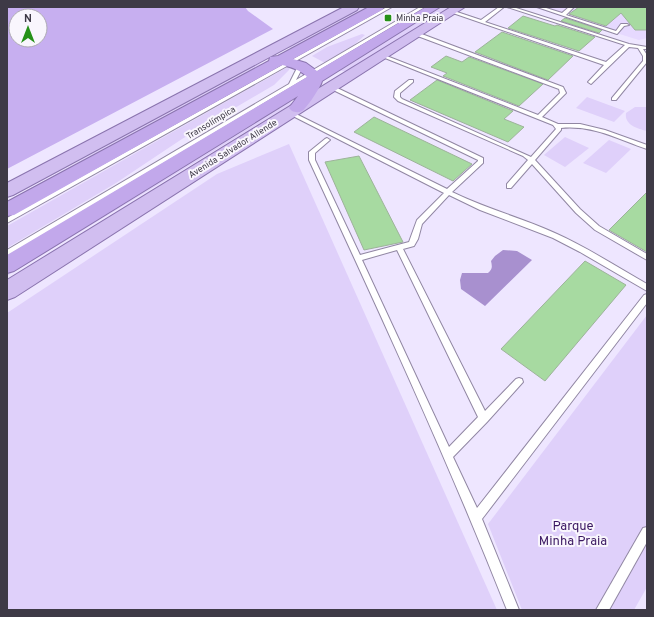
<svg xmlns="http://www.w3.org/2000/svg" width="654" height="617" font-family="Overpass,sans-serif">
  <rect width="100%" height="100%" fill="#eee6ff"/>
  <path fill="#e6d9ff" d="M532,7h115v31l-8,2z"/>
  <g fill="#dfd0fa">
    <path d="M360,7h11l-78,42 -7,-3z"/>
    <path d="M441,7h10l-105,65 -7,-2z"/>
    <path d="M362,34l3,1 -20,18 -18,11 -15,-8 15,-9z"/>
    <path d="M261,64l-2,4 -252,137v-4c81,-44 160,-90 240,-134z"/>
    <path d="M291,65l-2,5 -15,15 -92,54 -66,44 -109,65v-22z"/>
    <path d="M587,97l38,14 -11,11 -38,-14z"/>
    <path d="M289,102l4,1 -286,173v-5z"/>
    <path d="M635,107h12v24c-9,-2 -23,-6 -21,-18z"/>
    <path d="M565,137l24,11 -24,19 -21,-12z"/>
    <path d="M609,140l22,9 -25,24 -23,-10z"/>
    <path d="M289,144l208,466h-490v-297l210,-139z"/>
    <path d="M647,315v272l-13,23h-112l-34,-86z"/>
  </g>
  <path fill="#c7aff0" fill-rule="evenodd" d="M7,7h238l3,4 25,18 -266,140zM16,16h24v24h-24z"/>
  <path fill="#a890cf" d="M503,250l14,1 15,9 -47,46 -24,-17 -1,-9 2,-7h26c5,-4 4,-7 3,-12l4,-5z"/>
  <g fill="#a7daa1" stroke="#9db39a">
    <path d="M579,7h68v23h-12l-14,-17 -15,13 -37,-12z"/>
    <path d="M523,16l32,10 2,-1 38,12 -16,14 -71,-23z"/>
    <path d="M565,18l37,12 -3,3 -38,-12z"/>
    <path d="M502,32l71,24 -25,24 -73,-28z"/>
    <path d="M446,56l16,6 7,-5 74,27 -24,22 -76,-30 4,-3 -16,-6z"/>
    <path d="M437,80l76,31 -9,8 20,8 -16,15 -98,-42z"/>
    <path d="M374,117l98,47 -19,17 -99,-49z"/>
    <path d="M359,156l44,86 -39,8 -39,-88z"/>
    <path d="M647,192v60l-38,-22z"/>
    <path d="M585,261l41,24 -81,96 -44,-32z"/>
  </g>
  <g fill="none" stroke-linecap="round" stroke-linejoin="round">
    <defs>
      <g id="service">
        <path d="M387,7h5l-385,216v-5z"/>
        <path d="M420,7h5l-418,249v-6l282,-166 10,-20 5,1 -8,15z"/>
        <path d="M499,7h5l-19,15 121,40 19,-17 -118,-38h6l116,37 18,3v2h-4l4,6v7l-31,38h-4v-2l31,-37v-5l-5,-8 -9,-1 -38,37 -3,-2 16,-17 -154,-53 4,-1 27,9z"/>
        <path d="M537,7h6l19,6 7,-6h5l-8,8 50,16 5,-7h6l2,1 -5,1 -7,8z"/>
        <path d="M415,33h4l144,54 3,6 -24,24 16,7h22l25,6 42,15v4c-30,-10 -53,-24 -86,-21v2l-26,30 45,49 19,17 48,28v6l-52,-30 -19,-17 -44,-49 -21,24h-4v-4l21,-24 -5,-4 -125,-55 -4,-4 1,-6 14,-11h4v2l-13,11v4l2,2 129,58 25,-28 -3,-4 -173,-69 4,-1 154,60 22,-22 -1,-4 -144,-54z"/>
        <path d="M329,86h4l150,72v5l-31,29c34,17 71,26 105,42 31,14 60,33 90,50v7l-67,-39 -27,-14 -73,-28 -31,-15 -27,29 -4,15 -4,7 -11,3 82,162 31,-32 3,-1 3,1 1,3 -36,40 -34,35 24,51 167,-213 3,-1v9l-165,216 37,91h-12c-60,-152 -129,-301 -198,-450v-8l16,-13 2,-1 3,2 -15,13v7l45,95 49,-13 8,-22 27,-27 -157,-80 5,-1 155,77 31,-28v-1l-149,-72zM397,250l81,167 -29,30 -87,-187z"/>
        <path d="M647,527v15l-38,68h-13l47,-82z"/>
      </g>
      <g id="primary">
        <path d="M344,7h15l-2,3 -344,185 -6,2v-14z"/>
        <path d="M451,7h14l-450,290 -8,3v-20z"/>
      </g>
      <path id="trunk" d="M369,7h15l-2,3 -89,49 13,4 11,8 109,-64h14l-118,74c-1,6 -16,28 -20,30 -4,2 -7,1 -10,0l-3,-3 9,-12 -284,175 -7,2v-18l300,-178c-6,-7 -16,-10 -25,-12l-268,150 -7,1v-14l262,-141 1,-4 8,-1z"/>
    </defs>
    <use href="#service" stroke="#9187a3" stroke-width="2"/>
    <use href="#primary" stroke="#8a74ae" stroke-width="2"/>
    <use href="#trunk" stroke="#8a74ae" stroke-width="2"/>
    <use href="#service" fill="#fff" fill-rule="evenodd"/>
    <use href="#primary" fill="#d1bef0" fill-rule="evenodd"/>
    <use href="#trunk" fill="#c2a8eb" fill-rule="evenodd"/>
  </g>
  <rect fill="#259118" stroke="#f9f6fd" stroke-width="1.5" x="384" y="14" width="8" height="8" rx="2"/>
  <g text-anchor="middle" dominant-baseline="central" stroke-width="4" stroke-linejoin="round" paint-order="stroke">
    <g font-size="9" fill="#3e3a46" stroke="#f9f6fd" text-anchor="start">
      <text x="396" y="18">Minha Praia</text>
    </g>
    <g font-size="9" fill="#3e3a46" stroke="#f9f6fd">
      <text transform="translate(211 123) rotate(-31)">Transolímpica</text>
      <text transform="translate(233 149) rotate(-32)">Avenida Salvador Allende</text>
    </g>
    <g font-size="13" fill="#3b1862" stroke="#f9f6fd">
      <text x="573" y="527">Parque<tspan x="573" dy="15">Minha Praia</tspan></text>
    </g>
  </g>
  <rect width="654" height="617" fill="none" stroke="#3e3a46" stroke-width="16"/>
  <g transform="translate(28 28)"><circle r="19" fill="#f9f6fd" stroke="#aeabb4"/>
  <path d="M0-3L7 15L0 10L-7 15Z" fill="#259118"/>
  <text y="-6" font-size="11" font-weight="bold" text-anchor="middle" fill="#3e3a46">N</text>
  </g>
</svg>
